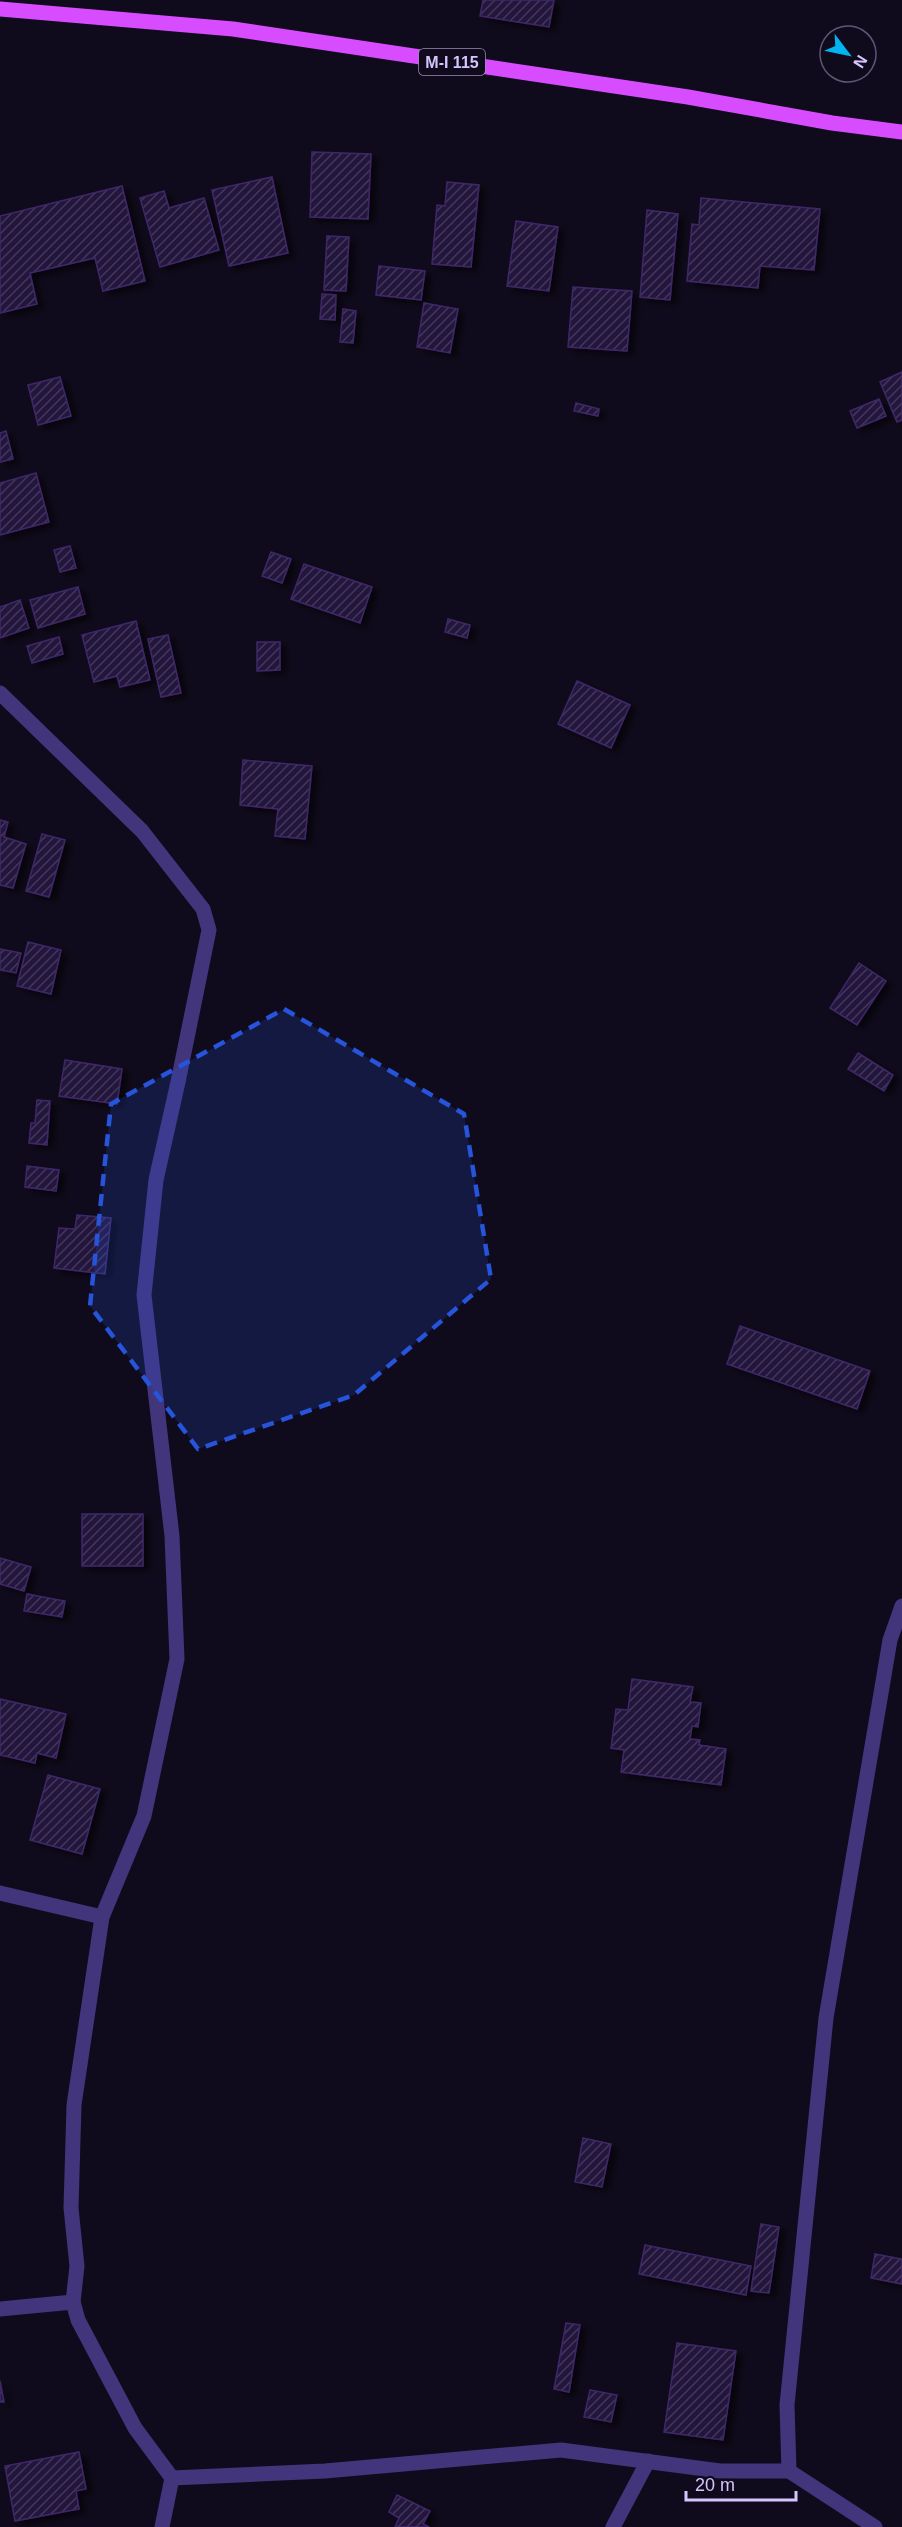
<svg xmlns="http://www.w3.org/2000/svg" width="902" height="2527" font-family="Arial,sans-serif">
  <defs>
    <pattern id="building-hatch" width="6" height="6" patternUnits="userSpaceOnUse" patternTransform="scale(1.5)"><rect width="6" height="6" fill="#24173d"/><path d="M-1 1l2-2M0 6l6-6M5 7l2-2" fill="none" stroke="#43375a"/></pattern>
    <filter id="shadow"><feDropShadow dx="6" dy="4" stdDeviation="3" flood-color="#0009"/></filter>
  </defs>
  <rect width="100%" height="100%" fill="#100b1c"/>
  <g fill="url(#building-hatch)" stroke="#3f2869" stroke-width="1.5" filter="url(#shadow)">
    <path d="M483,0h71l-5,27 -69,-11z"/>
    <path d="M312,152l59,2 -3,65 -58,-2z"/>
    <path d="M272,177l16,76 -59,13 -17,-76z"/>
    <path d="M447,182l32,3 -8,82 -39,-3 5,-59 8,1z"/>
    <path d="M122,186l23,95 -42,10 -8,-33 -65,15 7,31 -37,9v-97z"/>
    <path d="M164,191l5,17 35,-10 15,52 -59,17 -20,-69z"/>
    <path d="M701,198l119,11 -6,61 -54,-4 -2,22 -71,-7 5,-57 7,1z"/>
    <path d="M647,210l31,4 -8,86 -30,-3z"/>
    <path d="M516,221l42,6 -9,64 -42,-5z"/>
    <path d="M327,236l22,1 -3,54 -22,-1z"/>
    <path d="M379,266l46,5 -4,29 -45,-5z"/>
    <path d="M573,287l59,4 -5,60 -59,-4z"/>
    <path d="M322,294l14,1 -1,25 -15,-1z"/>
    <path d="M424,303l34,6 -8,44 -33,-6z"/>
    <path d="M343,309l13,2 -3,32 -13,-1z"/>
    <path d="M902,372v48l-5,2 -17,-40z"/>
    <path d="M60,377l11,39 -33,9 -10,-40z"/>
    <path d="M879,399l7,17 -29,12 -7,-17z"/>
    <path d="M576,403l23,6 -1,7 -24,-5z"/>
    <path d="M6,431l7,28 -13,3v-29z"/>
    <path d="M36,473l13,49 -49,13v-52z"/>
    <path d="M70,546l6,22 -16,4 -6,-22z"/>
    <path d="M271,552l20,7 -9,24 -20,-7z"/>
    <path d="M304,564l68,23 -12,36 -69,-24z"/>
    <path d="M78,587l7,27 -47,14 -8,-28z"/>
    <path d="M20,600l9,28 -29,10v-31z"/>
    <path d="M448,619l22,6 -3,13 -22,-6z"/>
    <path d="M136,621l14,59 -30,7 -3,-11 -23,6 -12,-47z"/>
    <path d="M168,635l13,58 -20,4 -13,-58z"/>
    <path d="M59,637l4,17 -31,9 -5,-17z"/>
    <path d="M257,642h23v28l-23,1z"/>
    <path d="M577,681l53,24 -19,43 -53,-24z"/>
    <path d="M243,760l69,6 -7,73 -30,-3 3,-27 -38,-4z"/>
    <path d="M0,820l8,2 -4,15 22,7 -13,44 -13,-3z"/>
    <path d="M42,834l23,6 -16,57 -23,-6z"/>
    <path d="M28,942l33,8 -10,44 -34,-8z"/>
    <path d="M0,949l21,4 -5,20 -16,-3z"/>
    <path d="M859,963l27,18 -29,44 -27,-17z"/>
    <path d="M858,1053l35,22 -9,16 -36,-22z"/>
    <path d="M65,1060l57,9 -5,35 -58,-8z"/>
    <path d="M37,1100l13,1 -3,44 -18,-2 2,-20h4z"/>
    <path d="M27,1166l32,4 -3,21 -31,-4z"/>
    <path d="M77,1215l34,3 -6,56 -51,-6 5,-40 16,1z"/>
    <path d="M740,1326l130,45 -13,38 -130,-45z"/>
    <rect x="82" y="1514" width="61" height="52"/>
    <path d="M0,1558l31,9 -7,24 -24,-7z"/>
    <path d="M27,1594l38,7 -3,16 -38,-6z"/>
    <path d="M632,1679l61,8 -3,15 11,1 -3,24 -6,-1 -2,13 10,1 -1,5 27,4 -5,36 -100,-13 3,-22 -13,-2 5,-39 12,1z"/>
    <path d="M0,1699l66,15 -10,44 -19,-5 -2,10 -35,-8z"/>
    <path d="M48,1775l52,14 -18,65 -52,-14z"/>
    <path d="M583,2138l28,6 -9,43 -27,-5z"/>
    <path d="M761,2224l18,3 -10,66 -18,-2z"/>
    <path d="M645,2245l106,21 -5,29 -107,-21z"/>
    <path d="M875,2254l27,5v25l-31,-6z"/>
    <path d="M566,2323l14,2 -11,67 -15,-3z"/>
    <path d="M677,2343l59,8 -13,89 -59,-8z"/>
    <path d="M0,2381l4,21h-4z"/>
    <path d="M590,2390l27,5 -6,27 -27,-5z"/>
    <path d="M79,2452l7,37 -10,2 3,18 -64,12 -10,-55z"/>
    <path d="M397,2495l33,16 -7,13 6,3h-34l4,-9 -10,-6z"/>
  </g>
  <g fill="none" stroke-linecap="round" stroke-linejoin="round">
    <g stroke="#42357c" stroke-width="15">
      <path d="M0,693l142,138 61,78 6,21 -31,152 -22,98 -12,115 28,241 5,123 -33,157 -42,101 -28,188 -3,103 6,58 -4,36 5,18 57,108 37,50 -10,49"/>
      <path d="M0,1893l102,24"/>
      <path d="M0,2309l73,-7"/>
      <path d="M172,2478l153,-7 236,-21 159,21h69"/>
      <path d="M613,2527l35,-66"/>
    </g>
    <path stroke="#42357c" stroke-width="15" d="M875,2527l-86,-56 -2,-66 39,-387 64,-378 12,-34"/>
    <path stroke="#d84cff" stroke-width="15" d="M0,9l233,20 455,68 144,26 70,9"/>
  </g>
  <path fill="#2654da" fill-opacity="0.2" stroke="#2654da" stroke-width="4.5" stroke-dasharray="12 8" stroke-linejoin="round" d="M284,1009l180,105 27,165 -137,116 -156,54 -108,-143 21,-202z"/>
  <g text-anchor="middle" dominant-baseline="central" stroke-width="6" stroke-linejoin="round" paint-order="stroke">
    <rect fill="#100b1c" stroke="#9a8dbb" stroke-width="1.5" x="419" y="49" width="66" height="26" rx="4.5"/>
    <g font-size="16" font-weight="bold" fill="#d5c5ff">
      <text x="452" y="62">M-I 115</text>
    </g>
  </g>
  <g transform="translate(848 54) rotate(122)"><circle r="28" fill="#100b1c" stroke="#5f5577" stroke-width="1.5"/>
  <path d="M0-4.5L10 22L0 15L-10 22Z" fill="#00b4f0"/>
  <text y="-9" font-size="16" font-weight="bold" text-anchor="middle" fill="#d5c5ff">N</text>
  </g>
  <path d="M686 2491v9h110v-9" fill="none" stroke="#d5c5ff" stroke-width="3"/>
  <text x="695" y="2491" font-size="18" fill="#d5c5ff" stroke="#100b1c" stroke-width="4.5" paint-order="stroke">20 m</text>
</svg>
